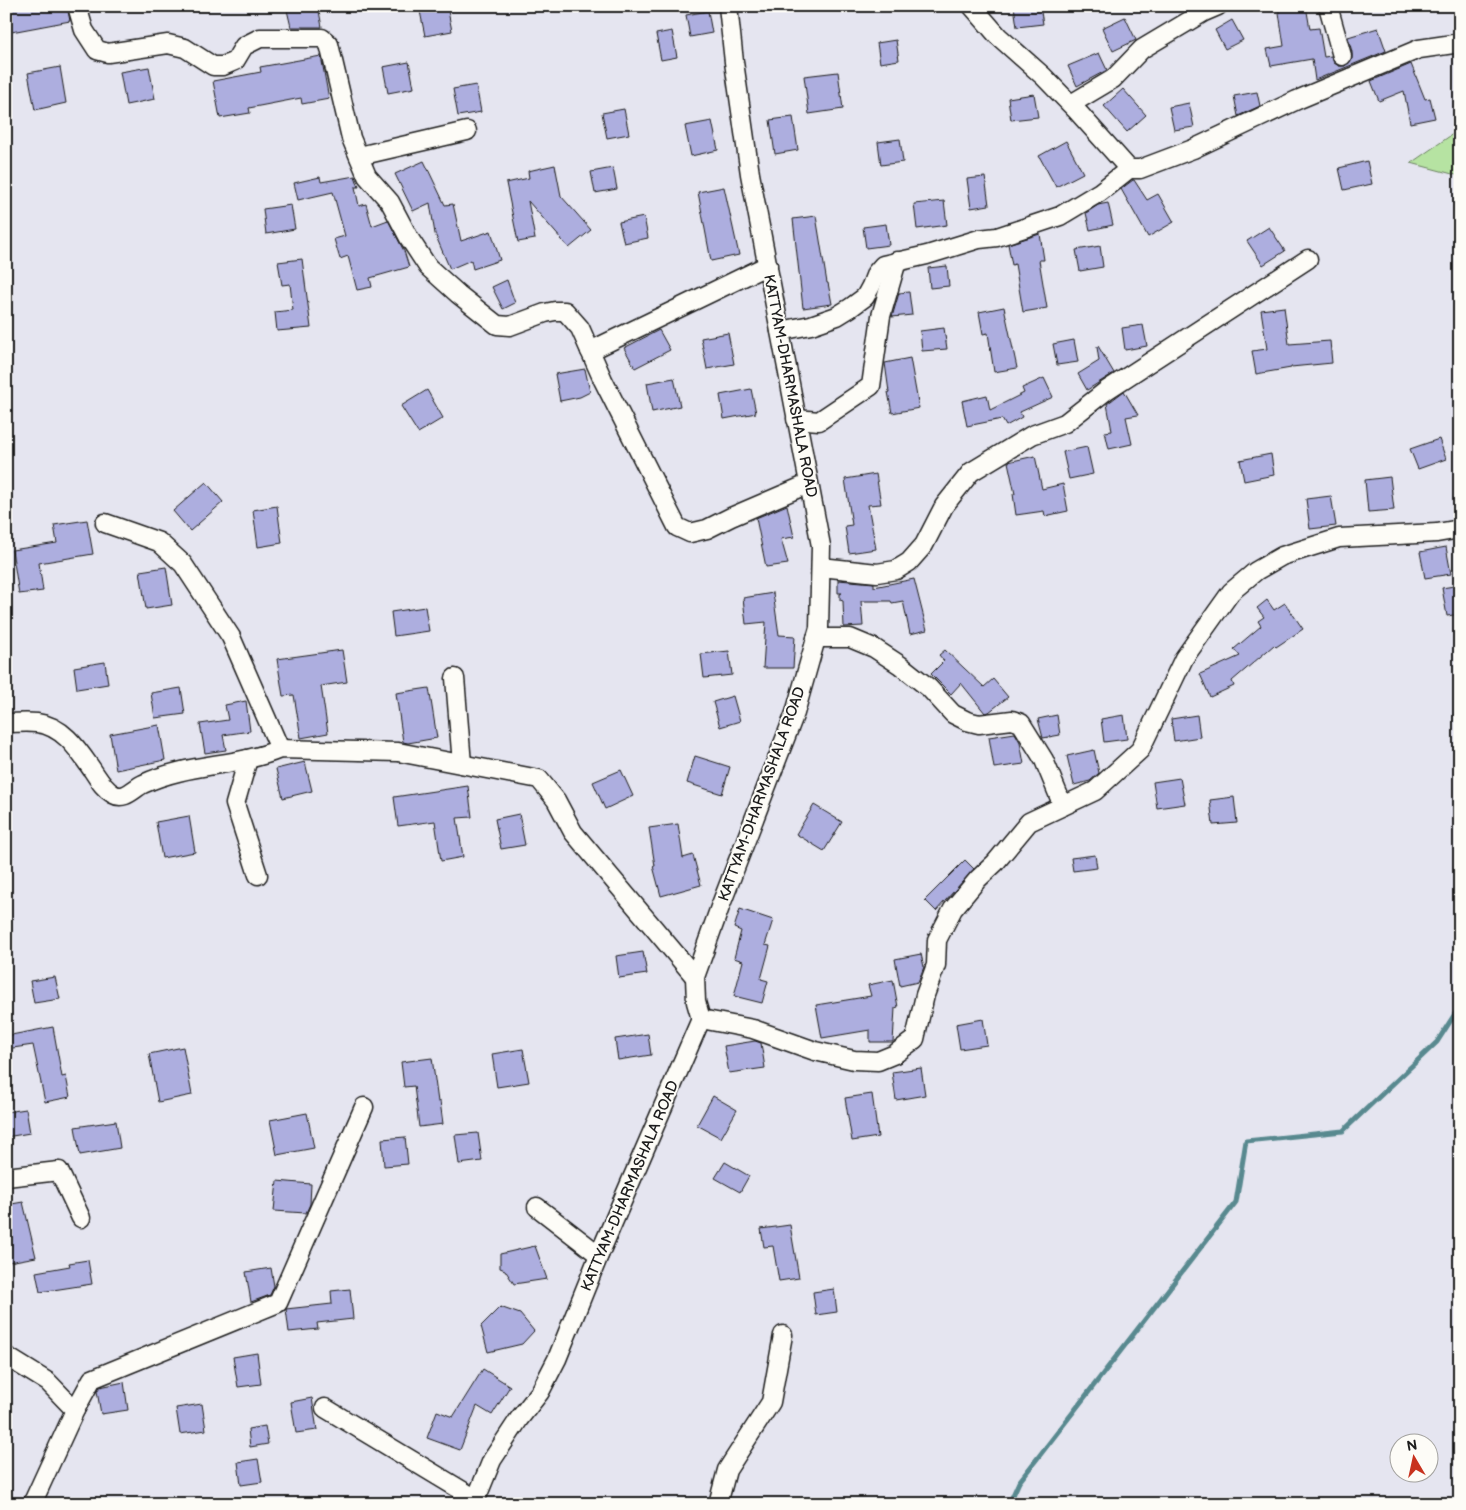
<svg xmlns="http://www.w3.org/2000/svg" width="1466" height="1510" font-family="'Balsamiq Sans',sans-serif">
  <rect width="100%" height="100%" fill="#e5e5f0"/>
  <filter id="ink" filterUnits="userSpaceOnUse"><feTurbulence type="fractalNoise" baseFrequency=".02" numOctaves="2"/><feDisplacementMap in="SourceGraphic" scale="10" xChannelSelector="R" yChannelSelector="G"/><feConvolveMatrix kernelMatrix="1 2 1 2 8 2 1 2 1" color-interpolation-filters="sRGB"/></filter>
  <g filter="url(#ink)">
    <path fill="#b6e3a2" stroke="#69805f" d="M1460,129v47l-49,-13z"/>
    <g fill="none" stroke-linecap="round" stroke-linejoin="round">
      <path stroke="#59898f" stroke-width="5" d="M1009,1504l10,-22 217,-280 10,-61 97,-10 94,-89 23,-36"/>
    </g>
    <g fill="#adaedf" stroke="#1c1c1c">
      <path d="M6,6h61l3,15 -64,12z"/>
      <path d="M307,6h11l4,21h-31l-4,-17z"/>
      <path d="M419,6h28l5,25 -27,5z"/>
      <path d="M1014,6h26l3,18 -26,3z"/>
      <path d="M1278,6h28l4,23 9,-1 5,29 7,-1 3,7 5,3h6l7,-7v-7l-4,-15 30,-9 8,23 -71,29 -3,-21 -41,7 -4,-17 17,-3z"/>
      <path d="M708,11l4,22 -22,4 -4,-22z"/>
      <path d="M1125,17l11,23 -23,11 -11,-23z"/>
      <path d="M1232,20l11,20 -18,9 -10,-19z"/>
      <path d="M672,31l5,26 -16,3 -5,-26z"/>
      <path d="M896,40l3,20 -19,3 -3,-20z"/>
      <path d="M1099,53l8,17 -30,16 -9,-20z"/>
      <path d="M321,56l8,43 -27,5 -1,-6 -52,10 1,5 -30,5 -7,-37 48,-9 -1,-5z"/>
      <path d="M409,62l5,26 -26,5 -5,-26z"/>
      <path d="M1411,64l14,35 5,-1 5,20 -25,5 -6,-32 -25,10 -8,-20z"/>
      <path d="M60,67l6,36 -31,7 -7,-37z"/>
      <path d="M149,67l6,32 -29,6 -6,-33z"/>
      <path d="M838,72l5,37 -34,5 -5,-38z"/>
      <path d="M476,85l5,27 -23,4 -5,-27z"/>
      <path d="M1123,89l23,26 -19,17 -23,-26z"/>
      <path d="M1257,92l3,14 -22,10 -4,-20z"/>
      <path d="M1034,94l4,23 -27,3 -3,-22z"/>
      <path d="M1189,103l5,24 -20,3 -5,-23z"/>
      <path d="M624,109l5,25 -22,4 -5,-25z"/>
      <path d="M793,117l5,33 -23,4 -5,-34z"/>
      <path d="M712,121l6,29 -27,6 -6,-30z"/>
      <path d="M900,139l3,23 -22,3 -3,-23z"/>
      <path d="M1066,141l17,32 -27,14 -17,-31z"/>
      <path d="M424,161l21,44 8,-1 8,37 30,-10 9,29 -27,9 -2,-9 -21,9 -15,-35 -5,-31 -17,8 -18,-37z"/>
      <path d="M1367,161l5,23 -28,6 -5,-22z"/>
      <path d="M555,165l6,31 30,34 -22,18 -41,-47 7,38 -17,3 -12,-59 23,-5 -1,-7z"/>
      <path d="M613,168l4,21 -22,4 -4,-21z"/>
      <path d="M355,176l4,11h-4l4,19 7,-2 6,22 16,-6 16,31 5,16 -39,11 2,9 -15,3 -9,-34 -8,3 -6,-20 11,-3 -12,-44 -35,8 -4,-17 26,-6 1,5z"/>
      <path d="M985,177l4,28 -18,3 -4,-29z"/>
      <path d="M1133,180h1l13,20 11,-6 16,28 -26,15 -27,-48z"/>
      <path d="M724,187l15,68 -28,6 -13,-69z"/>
      <path d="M944,201l3,24 -30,4 -3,-25z"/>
      <path d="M1108,203l5,22 -23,5 -4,-17 12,-8z"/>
      <path d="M291,205l4,24 -29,5 -3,-25z"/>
      <path d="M816,216l11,67h1l4,21 -29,4 -10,-89z"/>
      <path d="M644,217l4,21 -24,5 -5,-21z"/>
      <path d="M886,224l3,21 -23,3 -3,-21z"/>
      <path d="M1269,227l16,24 -22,14 -16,-24z"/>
      <path d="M1040,234l4,26h-5l8,48 -24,4 -8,-48 -3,1 -4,-21z"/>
      <path d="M1100,246l3,21 -23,4 -4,-21z"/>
      <path d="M302,259l9,69 -34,3 -2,-19 18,-2 -3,-26 -8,1 -4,-23z"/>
      <path d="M947,266l2,20 -19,2 -2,-20z"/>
      <path d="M507,280l8,23 -12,6 -11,-22z"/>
      <path d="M909,292l3,23 -20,2 7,-24z"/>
      <path d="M1004,307l13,61 -23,4 -6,-39 -5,1 -4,-22z"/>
      <path d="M1284,307l5,37 41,-3 2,22 -41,4v1l-35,6 -4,-23 15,-2 -6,-39z"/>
      <path d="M1143,325l4,21 -22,4 -3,-22z"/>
      <path d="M944,328l3,21 -25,2 -2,-20z"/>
      <path d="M659,330l11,20 -35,18 -11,-20z"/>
      <path d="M728,333l6,31 -27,5 -6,-31z"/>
      <path d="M1074,340l4,22 -21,3 -4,-21z"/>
      <path d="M1098,346l16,27 -27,17 -9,-16 21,-13 -2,-14z"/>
      <path d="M910,358l9,50 -27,5 -4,-21h1l-4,-29z"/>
      <path d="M585,369l5,23 -10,5 -20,4 -5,-27z"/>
      <path d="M674,378l6,28 -28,6 -5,-29z"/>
      <path d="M1044,378l9,19 -33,15 2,5 -16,9 -4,-7 -35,7 -5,-25 25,-6 3,15 34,-17 -2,-5z"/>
      <path d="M751,389l5,24 -32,6 -4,-24z"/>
      <path d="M427,390l16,28 -25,15 -17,-27z"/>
      <path d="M1124,391l14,24 -12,2 6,27 -23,5 -4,-17 7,-1 -5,-27z"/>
      <path d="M1439,439l7,20 -28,10 -8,-20z"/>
      <path d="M1087,447l6,27 -24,5 -6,-27z"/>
      <path d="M1271,454l3,21 -30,6 -4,-21z"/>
      <path d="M1035,456l7,33 21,-5 5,27 -23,5 -1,-5 -28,4 -3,-21h2l-7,-32z"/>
      <path d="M876,474l5,30 -13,1 8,44 -27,4 -4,-27 7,-1 -7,-46z"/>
      <path d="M1390,477l4,33 -26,2 -3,-32z"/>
      <path d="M206,482l17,20 -33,29 -17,-20z"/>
      <path d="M1331,496l5,30 -26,3 -4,-30z"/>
      <path d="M787,505l7,32 -13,2 7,25 -22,3 -10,-49z"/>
      <path d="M277,506l5,37 -24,4 -5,-37z"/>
      <path d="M87,520l6,34 -54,9 4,28 -24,3 -7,-44 45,-7 -3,-18z"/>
      <path d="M1446,547l5,27 -26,4 -5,-26z"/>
      <path d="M166,567l6,38 -26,4 -6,-38z"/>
      <path d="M914,579l13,51 -17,4 -7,-33 -11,2 -1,-2h-30l2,25 -19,1 -1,-26 -3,-1v-6l2,-1h-4v-13l36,3v4z"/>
      <path d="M1460,585v29l-13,2 -5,-28z"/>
      <path d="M773,593l6,42 16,1 -2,32h-30l3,-46 -20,2 -3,-26z"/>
      <path d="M1267,600l7,10 11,-7 18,26 -27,18 -2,-2 -42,36 2,5 -24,11 -10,-23 40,-18 -6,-7 27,-23 -3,-5 6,-4 -7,-9z"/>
      <path d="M425,607l4,24 -35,5 -3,-24z"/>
      <path d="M342,650l5,32 -26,4 7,47 -27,5 -7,-43 -11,1 -6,-37z"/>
      <path d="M945,650l39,37 9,-8 15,18 -19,15 -4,1 -24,-30 -10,11 -20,-20 13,-13 -5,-6z"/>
      <path d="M729,651l3,24 -28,3 -3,-24z"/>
      <path d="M105,662l3,22 -31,5 -3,-22z"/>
      <path d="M181,688l4,26 -30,4 -4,-25z"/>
      <path d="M429,688l8,50 -29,5 -5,-1 -7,-49z"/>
      <path d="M733,696l7,25 -20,6 -7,-25z"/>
      <path d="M246,701l4,30 -27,4 3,15 -21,3 -5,-29 28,-4 -3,-15z"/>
      <path d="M1057,715l3,20 -17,3 -5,-19z"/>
      <path d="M1124,715l3,24 -23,3 -3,-23z"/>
      <path d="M1197,715l3,22 -26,4 -3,-22z"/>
      <path d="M159,725l6,35 -49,10 -6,-36z"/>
      <path d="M1015,733l5,9 4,22 -30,4 -5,-31z"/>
      <path d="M1094,750l5,23 -9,8 -16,4 -7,-29z"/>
      <path d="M695,756l35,11 -8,27 -35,-11z"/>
      <path d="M305,762l7,29 -29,7 -7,-29z"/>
      <path d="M621,770l12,26 -28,13 -12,-27z"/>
      <path d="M1180,778l5,26 -28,4 -4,-26z"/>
      <path d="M468,786l4,31 -15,1 6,39 -22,4 -6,-40 -37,5 -4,-29z"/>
      <path d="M1234,797l3,26 -24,2 -3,-25z"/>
      <path d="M814,805l28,17 -18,29 -28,-17z"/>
      <path d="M519,814l6,31 -24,4 -6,-30z"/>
      <path d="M189,816l6,36 -33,6 -6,-36z"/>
      <path d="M678,824l5,34 10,-3 8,30 -40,11 -8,-30h2l-6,-38z"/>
      <path d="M1095,855l2,13 -24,3 -2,-13z"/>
      <path d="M965,860l9,9 -38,42 -11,-11z"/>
      <path d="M740,909l33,11 -8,25 5,1 -9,33 7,2 -6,22 -28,-7 9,-35 -9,-3 7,-27 -7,-3z"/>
      <path d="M643,952l4,22 -28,4 -3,-22z"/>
      <path d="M921,954l3,13 -6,15 -18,4 -5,-27z"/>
      <path d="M55,977l5,22 -26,4 -4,-22z"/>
      <path d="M893,980l5,27 -3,1 -2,34h-23v-12l-48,8 -6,-33 55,-9 -3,-11z"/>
      <path d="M983,1019l4,26 -27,4 -4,-25z"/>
      <path d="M53,1027l9,50 4,-1 4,21 -25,5 -12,-57 -27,4v-13z"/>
      <path d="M648,1034l3,21 -33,5 -3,-21z"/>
      <path d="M755,1041l6,2 4,25 -36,5 -5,-27z"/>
      <path d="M183,1047l9,48 -34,7 -9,-48z"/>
      <path d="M523,1049l6,33 -32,5 -5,-33z"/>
      <path d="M432,1058l6,44 2,-1 3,23 -24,3 -5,-41 -10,1 -3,-25z"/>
      <path d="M921,1068l4,27 -29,5 -4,-28z"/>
      <path d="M872,1094l6,43 -26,4 -7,-43z"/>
      <path d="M713,1096l24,14 -16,28 -24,-13z"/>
      <path d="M26,1109l4,24 -24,4v-25z"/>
      <path d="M307,1113l7,35 -37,7 -7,-35z"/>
      <path d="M116,1121l4,27 -40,7 -5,-28z"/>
      <path d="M478,1133l4,28 -23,3 -4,-29z"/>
      <path d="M405,1137l3,27 -24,2 -2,-27z"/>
      <path d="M725,1162l24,14 -9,16 -25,-14z"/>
      <path d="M277,1181l34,3 -1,20 -4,9 -32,-2z"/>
      <path d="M23,1202l13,55 -27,5 -3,-16v-41z"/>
      <path d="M790,1225l9,53 -20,3 -6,-35 -9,1 -3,-18z"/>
      <path d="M535,1246l12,33 -33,5 -9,-14 -5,-2v-14z"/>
      <path d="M88,1260l4,24 -52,8 -4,-20 34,-6 -1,-3z"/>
      <path d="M271,1268l3,18 -4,9 -19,7 -5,-30z"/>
      <path d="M350,1289l3,30 -36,4 1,6 -29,3 -3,-23 46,-5 -1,-13z"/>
      <path d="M834,1289l3,23 -21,3 -3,-23z"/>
      <path d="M500,1307l20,7 14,17 -12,13 -34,8 -7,-26z"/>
      <path d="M257,1353l4,31 -23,3 -5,-30z"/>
      <path d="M483,1369l27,17 -18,29 -15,-9 -17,44 -33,-12 10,-27 16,6z"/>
      <path d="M124,1382l4,28 -27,4 -4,-23 3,-4z"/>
      <path d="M312,1398l5,32 -21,3 -5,-31z"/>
      <path d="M202,1404l4,26 -26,4 -4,-26z"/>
      <path d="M265,1426l3,18 -18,3 -2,-18z"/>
      <path d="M258,1459l4,23 -21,3 -3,-23z"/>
    </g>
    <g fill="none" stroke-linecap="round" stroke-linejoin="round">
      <defs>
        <g id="minor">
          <path d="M77,6l7,24 13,20 11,3 60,-9 17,4 28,18h10l12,-5 9,-15 16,-8h62l7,6 22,94 16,38 23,26 19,36 19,29 30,27 39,31 13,1 35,-13 10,-2h10l15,17 23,52 74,147 13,6 17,-4 24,-12 77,-33"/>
          <path d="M972,6l26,30 45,40 34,35 52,58h11l53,-20 104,-49 122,-51 41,-6"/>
          <path d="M1328,6l14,50"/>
          <path d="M1071,104l42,-25 29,-30 62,-37 14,-6"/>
          <path d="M359,156l108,-25"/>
          <path d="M780,331l31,-6 26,-9 13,-8 15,-11 6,-11 5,-13 7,-8 44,-10 52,-16 18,-2 63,-21 40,-24 29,-23"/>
          <path d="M590,351l178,-86"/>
          <path d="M796,419l23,2 52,-35 10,-70 16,-55"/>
          <path d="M105,523l54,19 24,22 48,73 49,112"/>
          <path d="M821,567l56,6 19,-3 13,-8 15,-17 20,-39 27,-34 61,-37 33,-12 42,-33 201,-131"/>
          <path d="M816,638h34l24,10 26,17 29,23 24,26 14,7 12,3 33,-4 9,3 23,37 19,46"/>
          <path d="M455,678l7,86"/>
          <path d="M6,723c10,0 21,-1 31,0 27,3 42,28 56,48 6,9 11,18 20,23 12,7 21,-6 30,-10 44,-21 94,-17 137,-35l118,3 141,27 17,21 17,32 122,145"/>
          <path d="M248,759l-13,45 23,71"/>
          <path d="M701,1019l52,10 62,22 39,9 24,1 17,-7 20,-15 10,-44 11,-30 1,-25 16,-31 25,-30 17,-16 34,-41 66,-31 45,-41 44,-92 47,-66 25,-21 26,-15 57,-18 98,-5 23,-4"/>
          <path d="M6,1177l53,-6 22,47"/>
          <path d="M537,1207l62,48"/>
          <path d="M6,1356l42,26 27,28 -43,94"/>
          <path d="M325,1408l151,91"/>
          <path d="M75,1410l17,-31 186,-76 86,-196"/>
          <path d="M474,1504l18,-44 27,-41 21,-27 17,-33 42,-104 102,-236 -5,-17 -1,-25 25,-70 75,-194 24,-85 2,-82 -71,-372 -16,-112 -6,-56"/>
          <path d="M718,1504l9,-34 44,-68 12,-67"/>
        </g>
      </defs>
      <use href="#minor" stroke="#1c1c1c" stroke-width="21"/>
      <use href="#minor" stroke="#fdfcf7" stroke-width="18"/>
    </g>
  </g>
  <g text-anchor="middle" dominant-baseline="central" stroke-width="4" stroke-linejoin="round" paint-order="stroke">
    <g font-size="15" fill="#1c1c1c" stroke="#fdfcf7">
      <text transform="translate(790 386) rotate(79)">KATTYAM-DHARMASHALA ROAD</text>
      <text transform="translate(762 794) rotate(-70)">KATTYAM-DHARMASHALA ROAD</text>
      <text transform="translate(630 1186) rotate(-67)">KATTYAM-DHARMASHALA ROAD</text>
    </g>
  </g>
  <rect width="1466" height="1510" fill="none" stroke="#fdfcf7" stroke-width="25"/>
  <rect x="12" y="12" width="1441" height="1485" fill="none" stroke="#1c1c1c" stroke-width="2" filter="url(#ink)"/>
  <g transform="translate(1414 1458) rotate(351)"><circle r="24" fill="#fdfcf7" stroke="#a3a29f"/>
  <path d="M0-4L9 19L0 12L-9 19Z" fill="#c8321e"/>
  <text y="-8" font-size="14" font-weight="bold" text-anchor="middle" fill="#1c1c1c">N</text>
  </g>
</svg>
